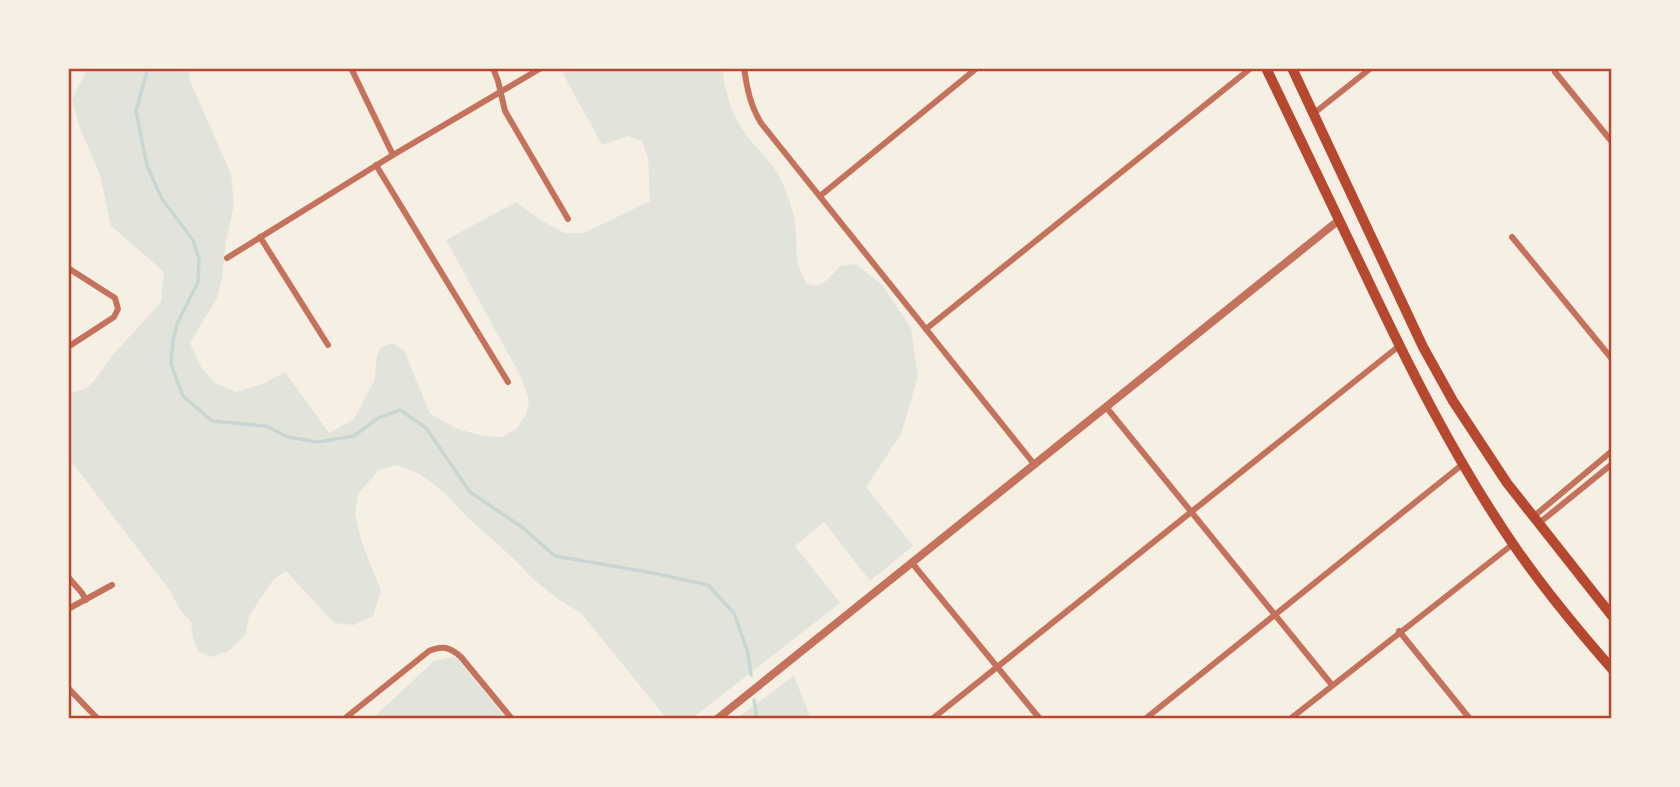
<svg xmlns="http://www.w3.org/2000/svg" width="1680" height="787" font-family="Cabin,sans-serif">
  <rect width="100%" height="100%" fill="#f6efe4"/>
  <g fill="#e2e4dc">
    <path d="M88,68h101l1,13 41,93 3,31 -8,36 -4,36 -5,21 -27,45 11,24 14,16 21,9 26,-8 23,-12 44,61 25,-14 21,-40 1,-19 4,-12 12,-5 12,7 26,64 28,15 25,7 19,1 15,-9 9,-14 3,-14 -8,-23 -75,-137 70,-38 26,19 23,12h19l66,-32 -2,-43 -6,-17 -14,-5 -26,9 -39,-71 9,-6h150c5,32 10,49 30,74 9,11 21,22 27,34 5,9 15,36 16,46 3,24 -2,40 12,62l9,2 10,-5 14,-15 16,-2 27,22 28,42 7,48 -17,58 -35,53 47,59 -43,35 -46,-59 -29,24 45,57 -149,116h-24l-86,-106 -23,-14 -24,-19 -21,-22 -47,-42 -20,-22 -26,-20 -23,-9 -18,5 -21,24 -3,20 6,26 20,51 -8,25 -19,9 -20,-2 -48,-52 -13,9 -24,36 -3,18 -17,17 -19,6 -12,-6 -5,-13 -2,-16 -11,-12 -10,-19 -102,-134v-63l17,-5 10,-9 17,-24 49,-54 3,-30 -53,-46 -11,-51 -21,-49 -7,-26z"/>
    <path d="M451,657l6,1 49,61h-134l62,-58z"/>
    <path d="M794,676l17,43h-75z"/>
  </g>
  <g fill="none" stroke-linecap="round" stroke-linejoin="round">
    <g stroke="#c9d6d2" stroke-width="3.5">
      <path d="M148,68l-12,43 11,55 15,33 31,41 6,19 -1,23 -21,42 -4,17 -2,23 12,32 29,25 54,5 22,11 30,5 36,-6 24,-18 22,-8 26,18 44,64 52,35 33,29 98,17 55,12 26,28 14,40 3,22"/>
      <path d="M754,700l3,19"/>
    </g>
    <g stroke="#c5725c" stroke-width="6">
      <path d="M351,68l42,87"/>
      <path d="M493,68l5,13 7,30 63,108"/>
      <path d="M744,68c3,20 6,37 17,55l273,341"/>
      <path d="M1555,72l57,70"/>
      <path d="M1313,114l58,-46"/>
      <path d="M376,165l132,217"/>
      <path d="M820,196l157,-128"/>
      <path d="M260,237l68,108"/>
      <path d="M1512,237l100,122"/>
      <path d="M227,258l166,-103 148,-87"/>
      <path d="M68,268l47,30 3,11 -4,8 -46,30"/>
      <path d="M926,329l325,-261"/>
      <path d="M1106,407l226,278"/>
      <path d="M1533,517l79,-66"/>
      <path d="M1538,524l74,-60"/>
      <path d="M912,563l128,156"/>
      <path d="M68,577l14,16 4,7"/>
      <path d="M68,609l44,-24"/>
      <path d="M1399,631l71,88"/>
      <path d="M68,688l30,31"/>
      <path d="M344,719l85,-68c13,-6 21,-4 32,6l51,62"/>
      <path d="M932,719l467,-373"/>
      <path d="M1145,719l318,-255"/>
      <path d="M1290,719l223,-175"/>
    </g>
    <path stroke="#c5725c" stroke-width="8" d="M717,719l622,-499"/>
    <g stroke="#b5482f" stroke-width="10">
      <path d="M1266,68c33,69 66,138 99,206 44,93 90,185 148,270 30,44 64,85 99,125"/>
      <path d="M1292,68l131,279 30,54 54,82 105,133"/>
    </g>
  </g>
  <rect width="1680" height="787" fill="none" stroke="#f6efe4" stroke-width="140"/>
  <rect x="70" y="70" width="1540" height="647" fill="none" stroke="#b5482f" stroke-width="2.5"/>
</svg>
